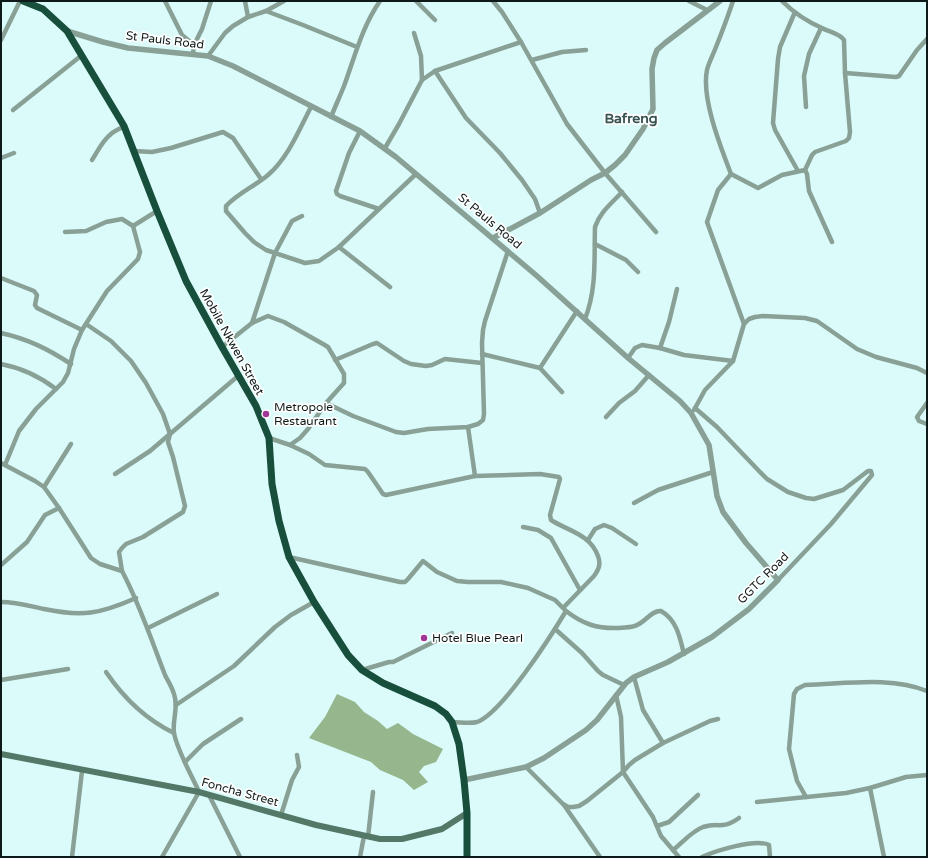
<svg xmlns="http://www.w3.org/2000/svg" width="928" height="858" font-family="'Varela Round',sans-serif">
  <rect width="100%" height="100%" fill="#dafbf9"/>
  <path fill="#96b78d" d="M337,694l18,8 9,10 14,9 9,8 11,-6 15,11 30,15 -7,13 -12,4 -5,6 9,10 -14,8 -11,-10 -23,-10 -9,-8 -62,-24 16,-21z"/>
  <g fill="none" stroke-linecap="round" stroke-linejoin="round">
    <g stroke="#88a095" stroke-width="4.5">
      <path d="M165,1l17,34 12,10"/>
      <path d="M245,1l3,16"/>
      <path d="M416,1l19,19"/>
      <path d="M493,1l9,11 19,30 46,82 38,49 51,59"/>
      <path d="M689,1l18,9"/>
      <path d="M733,1c-5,15 -11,31 -17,46 -3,8 -7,15 -9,23 -6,28 14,78 24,104l27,14 24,-13 23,-5"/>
      <path d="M782,1c11,11 26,21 40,27 7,4 17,5 22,12l1,33 5,59 -1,6 -3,3 -31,11 -3,3 -7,15 2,4 2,17 23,51"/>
      <path d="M266,11l37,14 54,22"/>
      <path d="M795,12l-15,35 -2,12 -5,64 2,7 23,41"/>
      <path d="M414,33l7,23 1,24"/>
      <path d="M1,40l19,-39"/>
      <path d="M193,54l1,-9 8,-16 9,-28"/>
      <path d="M208,56l17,-23 8,-7 15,-9 18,-6 18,-10"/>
      <path d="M532,60l30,-8 24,-2"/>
      <path d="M435,71l31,47 34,35 22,27 13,19 5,14"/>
      <path d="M845,73l51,4 3,-1 18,-26 10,-11"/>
      <path d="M311,107c-12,23 -23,51 -43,68 -13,11 -30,18 -42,31v5l19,22 9,9 12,8 39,13 14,-2 20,-14 77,-73"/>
      <path d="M806,107l-2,-31 5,-22 12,-26"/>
      <path d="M13,110l69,-55"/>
      <path d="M331,117c4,-10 9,-21 13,-31 11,-30 18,-59 36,-85"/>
      <path d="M360,131l-11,22 -13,38 1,3 3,2 39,13"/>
      <path d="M385,148l14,-24 23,-44 13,-9 86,-29"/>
      <path d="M134,151l18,1 19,-4 52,-16 10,6 28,41"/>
      <path d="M1,158l13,-5"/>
      <path d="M92,160c6,-9 10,-19 19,-26 3,-3 9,-5 13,-8"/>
      <path d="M731,174l-13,16 -11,32 37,102"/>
      <path d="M133,226l24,-15"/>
      <path d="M595,244l31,16 12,12"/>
      <path d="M339,247l51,40"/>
      <path d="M1,278l33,13 3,4 -2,10 2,3 45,22"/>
      <path d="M585,319c12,-31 9,-60 10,-92 5,-15 17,-24 27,-35"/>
      <path d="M252,323l23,-70 17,-32 10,-5"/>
      <path d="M86,324l25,17 20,20 15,22 17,31 7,20 -2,8 5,15 12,49 -2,6 -40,25 -17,7 -4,4 -3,4 3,19"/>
      <path d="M1,333c27,6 47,16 70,31"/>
      <path d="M222,347l30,-24 16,-7 16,6 39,22 5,3 16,27v9l-18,20 -18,26 -8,9 -10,7 -21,-7"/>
      <path d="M660,348l9,-26 8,-33"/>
      <path d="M482,354l58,14 22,24"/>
      <path d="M628,358l7,-10 7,-3 18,3 24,7 49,6"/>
      <path d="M335,360l38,-16 4,-1 27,18 7,3 15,2 6,-1 13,-6 37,4"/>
      <path d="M1,364c21,4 38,12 55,25"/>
      <path d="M540,368l37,-57"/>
      <path d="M326,403l27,13 43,16 8,1 24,-4 40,-2 10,-3 5,-4 1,-6 -2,-71 1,-13 2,-9 23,-70"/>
      <path d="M927,403l-10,14 2,4 8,3"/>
      <path d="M695,408l22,19 42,44 8,8 21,13 18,6 8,1 29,-9 25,-19h3l1,4 -5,6 -36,43 -53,56"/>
      <path d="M694,410l11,-20 28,-29 11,-37 5,-5 6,-2 8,-1 42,2 12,3 40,28 19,8 41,11 10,5"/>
      <path d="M606,417l13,-14 16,-12 14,-16"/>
      <path d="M468,427l7,49"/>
      <path d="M290,445l19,9 16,11 40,4 3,3 15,22 3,1 89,-19 65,-2 19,3 1,2 -10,36 1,5c17,11 39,14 47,36 3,8 1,13 -4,20l-30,31"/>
      <path d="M1,463l34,18 9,6 15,21 32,50 9,6 22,7c18,34 29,68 43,104 3,6 7,12 9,19 5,13 -2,26 0,39 3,17 18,43 25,59l-37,65"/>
      <path d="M5,465l14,-34 17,-22 27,-27 5,-9 6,-24 8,-19 25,-39 31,-32 2,-7 -7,-26 -11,-7 -16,3 -20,9 -21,1"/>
      <path d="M115,474l35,-23 88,-75"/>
      <path d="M44,487l27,-43"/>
      <path d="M634,503l24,-13 55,-18"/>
      <path d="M523,527l15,3 13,8 29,52"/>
      <path d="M588,540l7,-11 9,-4 8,3 24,16"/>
      <path d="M289,557l111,25h5l3,-3 15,-18 14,11 20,9 11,1h33l27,6 27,12 10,10"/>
      <path d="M1,565l26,-23 18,-27 14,-7"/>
      <path d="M1,602c14,0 29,4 43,7 38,8 56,5 92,-11"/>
      <path d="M148,628l69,-34"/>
      <path d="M555,629l27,24 16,18 5,4 21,10"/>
      <path d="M362,670l27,-8h4l59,-29"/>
      <path d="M106,672c17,25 41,48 68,61"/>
      <path d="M634,677l9,33 20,33"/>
      <path d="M1,680l67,-11"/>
      <path d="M616,695l5,22 2,55 30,45 8,19 18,21"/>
      <path d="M176,705l58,-39 41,-39 16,-12 23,-13"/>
      <path d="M452,722c7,0 18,2 25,0 25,-9 74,-86 89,-111 17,13 31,18 53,17 6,-1 13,0 18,-3 8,-3 15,-15 24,-14 16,9 19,27 23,43"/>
      <path d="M185,762l18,-18 38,-25"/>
      <path d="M526,767l37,37 5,3h5l6,-1 8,-5 36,-29 6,-7 6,-5 28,-17 47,-22 8,-2"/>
      <path d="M870,788l14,69"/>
      <path d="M209,795l31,62"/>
      <path d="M806,797l-9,-16 -8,-32 5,-55 3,-5 8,-4c40,-1 85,-9 122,6"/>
      <path d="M757,802l89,-9 24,-5 36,-11 21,-2"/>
      <path d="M564,805l36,52"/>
      <path d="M281,815l11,-35 7,-13 -2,-12"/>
      <path d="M657,826l12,-4 29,-27"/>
      <path d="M368,837l5,-45"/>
      <path d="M673,850c9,-7 19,-19 30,-23 16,-5 19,3 36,-9"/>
      <path d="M72,857l10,-86"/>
      <path d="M360,857l4,-21"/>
      <path d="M702,857c13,-6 54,-19 67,-12l1,12"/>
    </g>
    <g stroke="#88a095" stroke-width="5.5">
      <path d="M67,31l36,11 25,6 80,8 25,10 127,65 36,26 141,119 91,82 52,43 11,12 18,32 8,51 6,16 23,31 32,37 -29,29 -37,28 -44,25 -34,15 -8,6 -29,37 -11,10 -42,28 -18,9 -62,13"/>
      <path d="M493,238l47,-25 51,-33 14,-7 10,-8 10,-10 18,-26 10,-20 -1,-40 2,-11 3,-8 8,-7 55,-42"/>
    </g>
    <path stroke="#547868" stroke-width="6" d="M1,754l198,38 117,33 64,14h22l40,-10 25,-16"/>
    <path stroke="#174f3c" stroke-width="7" d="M23,1l20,8 24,22 57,95 33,85 29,70 36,66 34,59 13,32 3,46 7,37 10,36 25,45 34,53 14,15 21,13 52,23 11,8 6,8 7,22 5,36 3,33v44"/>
  </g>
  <g fill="#a03595" stroke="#fff" stroke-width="1.5">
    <circle cx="266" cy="414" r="4"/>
    <circle cx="424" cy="638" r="4"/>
  </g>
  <g text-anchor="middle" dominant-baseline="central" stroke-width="3.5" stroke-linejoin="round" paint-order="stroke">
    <g font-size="12" fill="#0e1a19" stroke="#fff">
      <text transform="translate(165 40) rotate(7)">St Pauls Road</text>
      <text transform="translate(490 221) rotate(40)">St Pauls Road</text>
      <text transform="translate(232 342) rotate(61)">Mobile Nkwen Street</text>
      <text transform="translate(763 578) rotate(-45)">GGTC Road</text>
      <text transform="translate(240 792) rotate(15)">Foncha Street</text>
    </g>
    <g font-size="12" fill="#0e1a19" stroke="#fff" text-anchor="start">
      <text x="274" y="407">Metropole<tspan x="274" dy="14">Restaurant</tspan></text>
      <text x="432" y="638">Hotel Blue Pearl</text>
    </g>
    <g font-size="14" font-weight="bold" fill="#375352" stroke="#fff">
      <text x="631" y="118">Bafreng</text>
    </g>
  </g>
  <rect width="928" height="858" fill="none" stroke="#0e1a19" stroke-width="4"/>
</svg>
